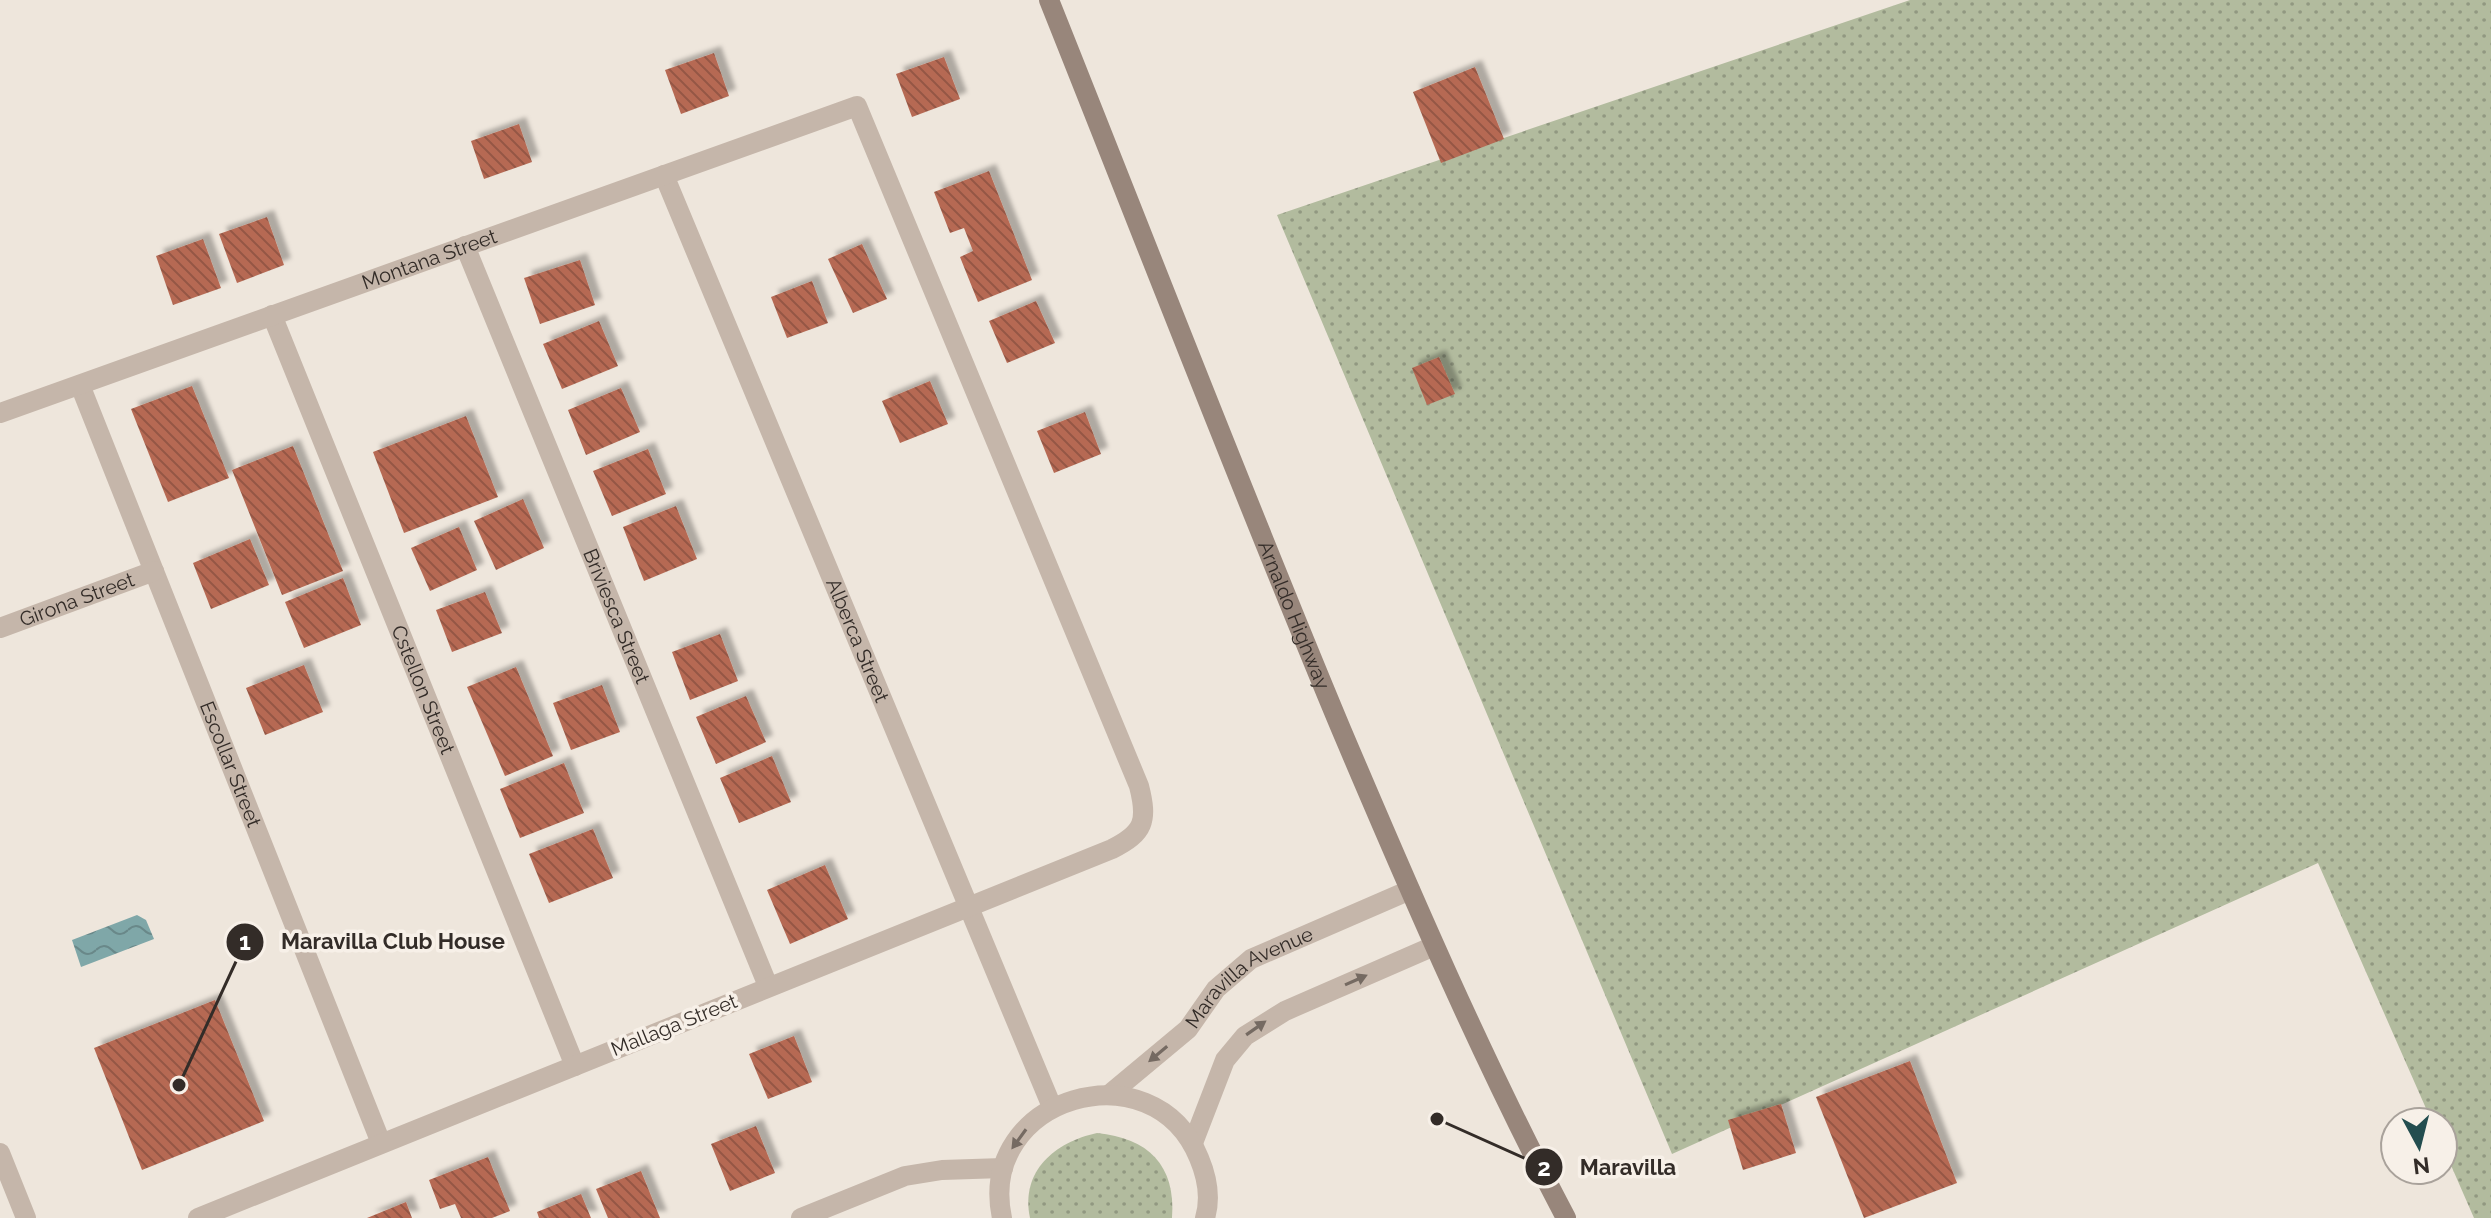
<svg xmlns="http://www.w3.org/2000/svg" width="2491" height="1218" font-family="Raleway,sans-serif">
  <defs>
    <pattern id="grass-dots" width="8" height="8" patternUnits="userSpaceOnUse" patternTransform="scale(2)"><rect width="8" height="8" fill="#b2bb9e"/><path d="M2 2h.1M6 6h.1" fill="none" stroke="#919881" stroke-width="1.8" stroke-linecap="round"/></pattern>
    <pattern id="water-waves" width="16" height="10" patternUnits="userSpaceOnUse" patternTransform="scale(2)"><rect width="16" height="10" fill="#7fa7a8"/><path d="M0 5q4-4 8 0t8 0" fill="none" stroke="#698889"/></pattern>
    <pattern id="building-back-hatch" width="6" height="6" patternUnits="userSpaceOnUse" patternTransform="scale(2)"><rect width="6" height="6" fill="#b66953"/><path d="M-1 5l2 2M0 0l6 6M5-1l2 2" fill="none" stroke="#955745"/></pattern>
    <filter id="shadow"><feDropShadow dx="7" dy="-7" stdDeviation="2" flood-color="#0004"/></filter>
  </defs>
  <rect width="100%" height="100%" fill="#eee6dc"/>
  <g fill="url(#grass-dots)">
    <path d="M1910,0h581v1218h-17l-31,-71v-25h-11l-114,-259 -646,291 -395,-939z"/>
    <path d="M1097,1133c51,5 79,32 75,85h-142c-10,-47 25,-76 67,-85z"/>
  </g>
  <path fill="url(#water-waves)" d="M137,915l9,5 8,19 -73,28 -9,-27z"/>
  <g fill="url(#building-back-hatch)" filter="url(#shadow)">
    <path d="M714,53l15,43 -48,18 -16,-44z"/>
    <path d="M944,57l16,42 -48,18 -16,-43z"/>
    <path d="M1475,67l29,72 -63,24 -28,-71z"/>
    <path d="M519,124l13,38 -48,17 -13,-38z"/>
    <path d="M989,171l43,109 -54,22 -18,-45 13,-6 -9,-23 -14,5 -16,-41z"/>
    <path d="M267,217l17,48 -47,18 -18,-49z"/>
    <path d="M203,239l18,49 -48,17 -17,-49z"/>
    <path d="M862,244l25,55 -34,14 -25,-54z"/>
    <path d="M580,260l15,45 -55,19 -16,-46z"/>
    <path d="M812,281l16,42 -41,15 -16,-41z"/>
    <path d="M1036,301l19,42 -48,20 -18,-42z"/>
    <path d="M599,321l19,45 -56,23 -19,-45z"/>
    <path d="M1439,357l16,37 -28,11 -15,-37z"/>
    <path d="M930,381l18,43 -48,19 -18,-42z"/>
    <path d="M192,386l37,92 -61,24 -37,-93z"/>
    <path d="M621,388l19,44 -54,23 -18,-45z"/>
    <path d="M1085,412l16,42 -47,19 -17,-42z"/>
    <path d="M466,416l32,81 -94,36 -31,-81z"/>
    <path d="M293,446l50,125 -61,24 -50,-125z"/>
    <path d="M648,449l18,45 -54,22 -19,-45z"/>
    <path d="M523,499l21,49 -48,22 -22,-49z"/>
    <path d="M676,506l21,53 -53,22 -21,-54z"/>
    <path d="M459,527l18,43 -47,21 -19,-43z"/>
    <path d="M250,539l19,46 -58,24 -18,-46z"/>
    <path d="M343,578l18,47 -57,23 -19,-46z"/>
    <path d="M485,592l17,41 -50,19 -16,-42z"/>
    <path d="M720,634l18,47 -48,19 -18,-48z"/>
    <path d="M304,665l19,47 -58,23 -19,-47z"/>
    <path d="M516,667l37,89 -48,20 -38,-89z"/>
    <path d="M602,685l18,47 -49,18 -18,-47z"/>
    <path d="M746,696l20,46 -50,22 -20,-47z"/>
    <path d="M772,756l19,46 -52,21 -19,-45z"/>
    <path d="M564,763l20,50 -64,25 -20,-49z"/>
    <path d="M593,829l20,49 -64,25 -20,-49z"/>
    <path d="M825,865l23,54 -58,25 -23,-54z"/>
    <path d="M215,1000l49,121 -122,49 -48,-122z"/>
    <path d="M794,1036l18,46 -44,17 -19,-45z"/>
    <path d="M1910,1061l47,122 -93,35 -48,-121z"/>
    <path d="M1781,1104l15,49 -53,17 -15,-50z"/>
    <path d="M756,1126l19,47 -45,18 -19,-47z"/>
    <path d="M488,1157l22,54 -18,7h-31l-6,-14 -15,5 -11,-29z"/>
    <path d="M641,1171l19,47h-52l-12,-29z"/>
    <path d="M581,1194l10,24h-52l-2,-6z"/>
    <path d="M406,1202l6,16h-45z"/>
  </g>
  <g fill="none" stroke-linecap="round" stroke-linejoin="round">
    <g stroke="#c5b6aa" stroke-width="20">
      <path id="s1" d="M664,175l388,932"/>
      <path id="s2" d="M465,246l303,740"/>
      <path id="s3" d="M272,315l303,751"/>
      <path id="s4" d="M80,385l301,758"/>
      <path id="s5" d="M0,413l857,-307 282,680c9,35 5,47 -27,63l-914,369"/>
      <path id="s6" d="M0,628l154,-57"/>
      <path id="s7" d="M1110,1094l78,-65 28,-40 35,-30 159,-69"/>
      <path d="M1193,1143l32,-83 20,-24 40,-25 149,-65"/>
      <path d="M0,1153l26,65"/>
      <path d="M801,1218l104,-42 37,-6 61,-2"/>
      <path d="M1002,1218c-26,-121 151,-173 197,-60 8,19 12,40 6,60"/>
    </g>
    <path stroke="#98867b" stroke-width="20" id="s8" d="M1049,0c97,243 191,487 292,729 70,165 141,330 225,489"/>
  </g>
  <defs><path id="oneway-solid" d="M-6-.8H1V-3.2L6.5 0L1 3.2V.8H-6Z" transform="scale(2)"/></defs>
  <g fill="#756a62">
    <use href="#oneway-solid" transform="translate(1356 980) rotate(-24)"/>
    <use href="#oneway-solid" transform="translate(1256 1028) rotate(-35)"/>
    <use href="#oneway-solid" transform="translate(1158 1054) rotate(140)"/>
    <use href="#oneway-solid" transform="translate(1019 1139) rotate(126)"/>
  </g>
  <g text-anchor="middle" dominant-baseline="central" stroke-width="7" stroke-linejoin="round" paint-order="stroke">
    <g font-size="20" fill="#332c28" stroke="#f7f0e8">
      <text stroke="none"><textPath href="#s5" startOffset="456">Montana Street</textPath></text>
      <text stroke="none"><textPath href="#s6" startOffset="82">Girona Street</textPath></text>
      <text stroke="none"><textPath href="#s8" startOffset="662">Arnaldo Highway</textPath></text>
      <text stroke="none"><textPath href="#s2" startOffset="400">Briviesca Street</textPath></text>
      <text stroke="none"><textPath href="#s1" startOffset="504">Alberca Street</textPath></text>
      <text stroke="none"><textPath href="#s3" startOffset="404">Cstellon Street</textPath></text>
      <text stroke="none"><textPath href="#s4" startOffset="408">Escollar Street</textPath></text>
      <text stroke="none"><textPath href="#s7" startOffset="184">Maravilla Avenue</textPath></text>
      <text transform="translate(674 1025) rotate(-22)">Mallaga Street</text>
    </g>
  </g>
  <path fill="none" stroke="#332c28" stroke-width="3" d="M179 1085L245 942M1437 1119L1544 1167"/>
  <g fill="#332c28" stroke="#f7f0e8" stroke-width="3">
    <circle cx="179" cy="1085" r="8"/>
    <circle cx="1437" cy="1119" r="8"/>
    <circle cx="245" cy="942" r="20"/>
    <circle cx="1544" cy="1167" r="20"/>
  </g>
  <g font-size="24" text-anchor="middle" font-weight="bold" fill="#fff">
    <text x="245" y="950">1</text>
    <text x="1544" y="1176">2</text>
  </g>
  <g font-size="22" text-anchor="middle" font-weight="bold" fill="#332c28" stroke="#f7f0e8" stroke-width="7" stroke-linejoin="round" paint-order="stroke">
    <text x="393" y="949">Maravilla Club House</text>
    <text x="1628" y="1175">Maravilla</text>
  </g>
  <g transform="translate(2419 1146) rotate(173)"><circle r="38" fill="#f7f0e8" stroke="#a9a29b" stroke-width="2"/>
  <path d="M0-6L14 30L0 20L-14 30Z" fill="#234d4f"/>
  <text y="-12" font-size="22" font-weight="bold" text-anchor="middle" fill="#332c28">N</text>
  </g>
</svg>
